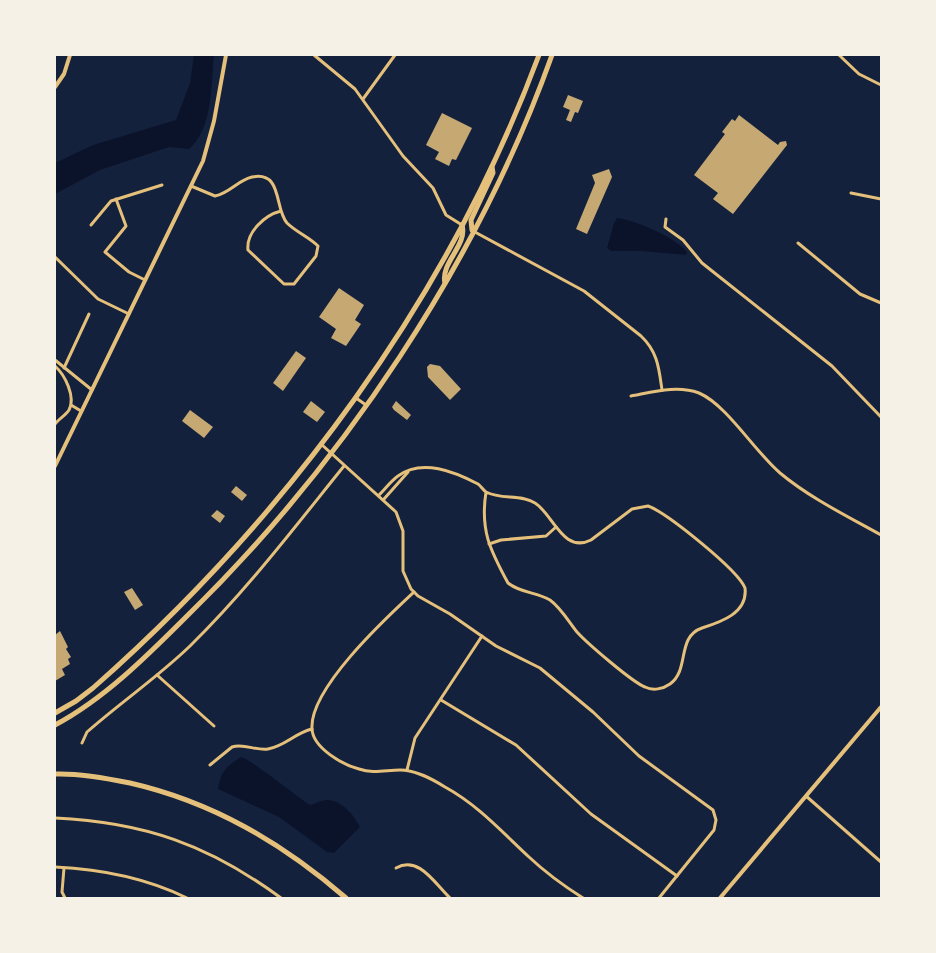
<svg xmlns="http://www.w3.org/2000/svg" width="936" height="953" font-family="'PT Sans Narrow',sans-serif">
  <rect width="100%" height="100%" fill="#14213d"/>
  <g fill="#0b132b">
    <path d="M194,55h20c-3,29 -1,74 -25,94l-20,-2 -69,23 -45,24v-31l38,-18 83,-25 14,-37z"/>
    <path d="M617,218c19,2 59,20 70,34l-1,3 -45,-4h-30l-4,-3 7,-25z"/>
    <path d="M241,757c8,1 57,40 69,48 5,-1 11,-5 16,-5 15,-1 28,15 34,27l-26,26 -7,-1 -48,-35 -61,-28c3,-18 8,-22 23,-32z"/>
  </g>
  <g fill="#c6a872">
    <path d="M568,95l15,6 -5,12 -3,-1 -4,10 -5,-2 4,-10 -7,-3z"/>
    <path d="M442,113l30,15 -16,32 -4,-1 -3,7 -14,-7 4,-7 -13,-7z"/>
    <path d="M739,115l39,30 2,-3 6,-1 1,4 -54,69 -20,-15 5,-6 -24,-18 31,-41 -3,-2 10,-13 3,2z"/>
    <path d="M609,169l3,8 -25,57 -11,-5 19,-46 -3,-8z"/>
    <path d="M339,288l25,17 -9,15 6,4 -15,22 -15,-8 5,-9 -17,-12z"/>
    <path d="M296,351l10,7 -23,33 -10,-8z"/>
    <path d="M430,364l10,2 21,23 -11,11 -22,-23 -1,-10z"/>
    <path d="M311,401l14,11 -8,10 -14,-10z"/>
    <path d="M396,401l15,14 -4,5 -13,-10 -2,-3z"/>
    <path d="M190,410l23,17 -9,11 -22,-17z"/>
    <path d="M236,486l11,9 -5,6 -11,-9z"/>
    <path d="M217,510l8,6 -5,7 -9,-7z"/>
    <path d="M132,588l11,17 -8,5 -11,-18z"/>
    <path d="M60,631l8,16 -2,2 5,8 -3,2 2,5 -8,5 3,6 -10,6v-46z"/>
  </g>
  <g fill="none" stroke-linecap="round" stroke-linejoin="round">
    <g stroke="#e5c07b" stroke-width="3">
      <path d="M314,55l41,34 48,67 30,32 13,27 16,10"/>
      <path d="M839,55l20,19 22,11"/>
      <path d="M363,99l32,-44"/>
      <path d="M191,186l24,10c15,-3 23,-16 37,-19 31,-6 22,31 35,46 9,9 22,14 31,23l-2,10 -22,28h-10l-36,-34c-2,-18 17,-35 33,-39"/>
      <path d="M851,193l30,6"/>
      <path d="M116,199l10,27 -21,26 24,20 16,8"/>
      <path d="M666,219l-1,8 18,13 19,23 130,103 49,51"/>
      <path d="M91,225l20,-24 51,-16"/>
      <path d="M473,231l111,60 57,45c17,16 18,33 21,54"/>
      <path d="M798,243l62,51 21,9"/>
      <path d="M55,257l43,42 31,15"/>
      <path d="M55,360l37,30"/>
      <path d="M55,366c10,9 21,31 14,44 -3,5 -10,9 -14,14"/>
      <path d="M64,368l25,-54"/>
      <path d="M631,396c22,-4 46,-11 68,-3 28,12 56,59 81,80 30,25 67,43 101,62"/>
      <path d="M356,398l10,7"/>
      <path d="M71,405l10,6"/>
      <path d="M321,444l75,68 7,19v40l8,18 7,7 32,18 46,32 44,22 53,44 46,44 74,54 3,10 -2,10 -55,68"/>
      <path d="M379,495c6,-6 12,-14 19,-19 24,-18 57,-4 80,8 3,2 5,6 8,8 15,8 35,2 49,11 18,11 28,51 56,37l41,-31 16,-3c19,7 90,64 97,82 3,25 -24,34 -43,40 -26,9 -12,42 -32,56 -7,5 -17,7 -25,3 -13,-5 -58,-44 -68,-55 -8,-10 -16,-24 -27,-32 -13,-8 -30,-7 -42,-17 -18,-33 -28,-53 -22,-91"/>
      <path d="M384,499l24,-27"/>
      <path d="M489,544l12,-4 45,-4 10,-9"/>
      <path d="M414,592c-28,26 -105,97 -102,137 1,19 31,36 47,40 14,5 27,1 41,1 16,0 32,9 45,17 33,18 57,45 84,70 17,16 35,29 54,41"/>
      <path d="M157,675l57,51"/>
      <path d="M441,700l75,45 75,69 86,62"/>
      <path d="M82,743l5,-11c34,-30 71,-55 103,-86 57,-56 104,-118 154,-180"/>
      <path d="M210,765l22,-18c12,-4 24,4 36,2 17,-3 27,-16 44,-20"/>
      <path d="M407,770l8,-32 67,-102"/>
      <path d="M806,796l75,66"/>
      <path d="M55,818c89,4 154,27 226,80"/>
      <path d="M55,867c45,2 91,11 132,31"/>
      <path d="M64,868l-2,24 3,6"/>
      <path d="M396,868c23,-13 39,16 54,30"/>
    </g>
    <g stroke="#e5c07b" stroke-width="4">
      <path d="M55,87l9,-13 6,-19"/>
      <path d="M55,466l148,-305 11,-40 12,-66"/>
      <path d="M720,898l161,-191"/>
    </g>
    <g stroke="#e5c07b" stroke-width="5">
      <path d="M472,230l-1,-10 22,-47 -1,-6"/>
      <path d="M445,283c-5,-20 23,-38 17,-58"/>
      <path d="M55,713l21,-12 17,-13c195,-172 355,-389 446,-633"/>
      <path d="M55,725c49,-26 92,-69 131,-108 157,-153 292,-355 366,-562"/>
      <path d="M55,774c25,-1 51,4 75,9 83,19 152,60 216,115"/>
    </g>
  </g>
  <rect width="936" height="953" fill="none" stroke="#f6f1e7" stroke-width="112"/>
</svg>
